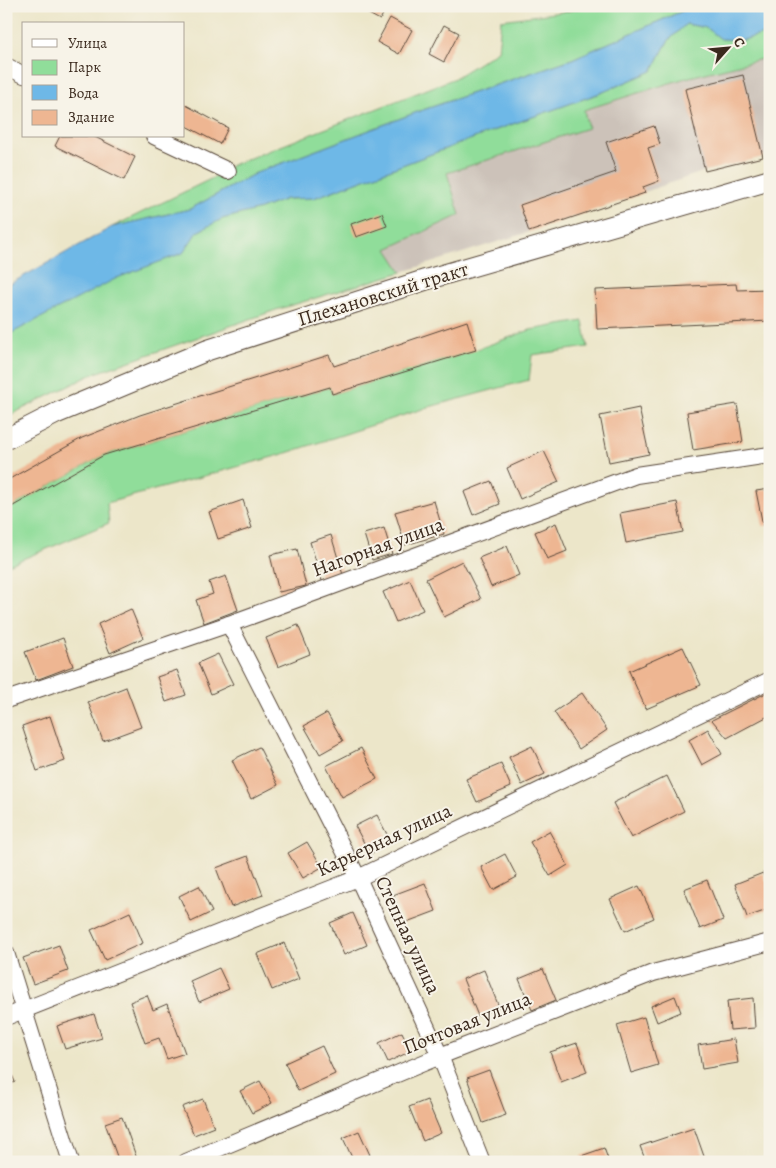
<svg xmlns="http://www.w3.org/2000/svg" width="776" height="1168" font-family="Alegreya,serif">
  <rect width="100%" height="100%" fill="#f7f3e8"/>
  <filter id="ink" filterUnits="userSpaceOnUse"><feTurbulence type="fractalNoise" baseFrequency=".02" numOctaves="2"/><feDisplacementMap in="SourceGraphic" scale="10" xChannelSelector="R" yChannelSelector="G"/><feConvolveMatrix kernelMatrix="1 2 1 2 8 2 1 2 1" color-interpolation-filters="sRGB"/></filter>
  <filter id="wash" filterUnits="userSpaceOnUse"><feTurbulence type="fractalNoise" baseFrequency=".0096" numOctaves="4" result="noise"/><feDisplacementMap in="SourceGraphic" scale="20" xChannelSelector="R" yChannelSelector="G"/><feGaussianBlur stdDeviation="1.12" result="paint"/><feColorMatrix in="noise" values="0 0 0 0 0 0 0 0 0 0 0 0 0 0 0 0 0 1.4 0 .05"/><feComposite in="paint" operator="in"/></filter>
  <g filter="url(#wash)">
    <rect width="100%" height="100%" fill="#ece6c9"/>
    <path fill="#ccc2b9" d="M770,57v98l-65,16 -176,61 -127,40 -15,-23 73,-34 -13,-42 140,-45 -3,-18 102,-32z"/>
    <g fill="#90dd9a" stroke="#66845c">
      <path d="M587,6h107l-122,53 -152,52 -164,62 -66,36 -78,18 109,-53 11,-9 221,-86 45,-28 3,-31 68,-9z"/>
      <path d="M686,24l21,4 15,11 21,1 27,-8v25l-84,21 -102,32 4,18 -141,45 13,42 -73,34 15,23 -126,38 -183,64 -87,43v-81l111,-59 65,-24 15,-21 25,-13 38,-10 26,-10 28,-1 179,-67 110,-39 49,-21 16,-30z"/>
      <path d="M583,321l5,26 -56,8 -3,25 -100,27 -149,48 -173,48 2,20 -103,43v-56l98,-55 226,-68 2,7 143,-44 55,-20z"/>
    </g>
    <path fill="#6eb8e7" stroke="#547182" d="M694,6h76v26l-27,8 -22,-1 -14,-11 -21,-4 -18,17 -16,30 -49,21 -110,39 -179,67 -28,1 -26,10 -38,10 -25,13 -14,21 -66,25 -111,58v-50l106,-59 78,-18 66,-36 164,-62 152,-52z"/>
    <g id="blocks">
      <g fill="#eeb692">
        <path d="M354,6h33l-7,14z"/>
        <path d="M390,18l22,12 -13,24 -22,-12z"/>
        <path d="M444,25l15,8 -15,29 -15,-8z"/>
        <path d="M743,75l20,82 -58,14 -20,-82z"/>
        <path d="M184,104l44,24 -8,16 -36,-19z"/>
        <path d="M654,126l6,18 -12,4 11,33 -16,6 2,6 -116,39 -9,-27 96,-33 -10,-30z"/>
        <path d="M60,136h33l42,21 -11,23 -69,-34z"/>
        <path d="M382,213l5,13 -31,11 -5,-13z"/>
        <path d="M736,284l1,6 32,-1 1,32 -173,8 -2,-39z"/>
        <path d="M467,321l9,29 -144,44 -2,-7 -226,68 -98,55v-29l76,-43 58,-23 189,-60 5,11z"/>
        <path d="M737,404l6,38 -50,8 -6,-38z"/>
        <path d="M639,408l10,46 -40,8 -9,-46z"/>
        <path d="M544,451l15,31 -39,17 -13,-31z"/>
        <path d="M491,481l9,23 -27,11 -9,-23z"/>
        <path d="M770,489v36l-7,1 -7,-35z"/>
        <path d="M243,500l9,28 -34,11 -9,-27z"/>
        <path d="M434,501l10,33 -39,11 -10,-33z"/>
        <path d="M677,502l6,30 -57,11 -6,-30z"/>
        <path d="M556,523l11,28 -20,8 -12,-27z"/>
        <path d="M384,528l8,26 -20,6 -8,-26z"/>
        <path d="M331,535l12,40 -21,6 -12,-39z"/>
        <path d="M507,546l12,29 -28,12 -12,-29z"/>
        <path d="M297,549l9,37 -27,6 -9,-37z"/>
        <path d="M462,561l19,38 -37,18 -18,-38z"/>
        <path d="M226,576l12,34 -34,13 -8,-23 17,-6 -4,-12z"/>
        <path d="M410,580l13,30 -27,12 -13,-30z"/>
        <path d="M131,609l12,29 -33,15 -12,-29z"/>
        <path d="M298,625l12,29 -32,13 -12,-29z"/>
        <path d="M63,638l10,28 -37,14 -11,-28z"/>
        <path d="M683,647l18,38 -55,24 -17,-38z"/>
        <path d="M218,654l15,30 -22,10 -13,-31z"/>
        <path d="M177,670l9,25 -20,7 -9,-25z"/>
        <path d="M126,687l15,40 -38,14 -15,-39z"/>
        <path d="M770,691v24l-43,23 -15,-18z"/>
        <path d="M582,693l25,37 -28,19 -25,-37z"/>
        <path d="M327,713l16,28 -23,13 -16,-28z"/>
        <path d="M50,716l15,45 -28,10 -15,-45z"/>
        <path d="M708,729l14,25 -20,11 -13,-25z"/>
        <path d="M532,746l13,28 -23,11 -13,-28z"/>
        <path d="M259,747l19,38 -27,14 -19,-39z"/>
        <path d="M361,748l16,31 -35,18 -16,-31z"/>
        <path d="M501,764l10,23 -34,15 -11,-23z"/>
        <path d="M667,776l17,35 -53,27 -18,-35z"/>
        <path d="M377,815l14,27 -21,12 -15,-28z"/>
        <path d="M549,831l19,34 -18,11 -20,-34z"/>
        <path d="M307,842l15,25 -19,11 -15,-25z"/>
        <path d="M505,854l12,23 -24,13 -12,-23z"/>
        <path d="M248,856l15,39 -32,12 -15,-39z"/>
        <path d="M763,873l7,18v18l-23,8 -12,-33z"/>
        <path d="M707,880l16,40 -23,9 -16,-40z"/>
        <path d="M425,883l11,28 -32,12 -11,-28z"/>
        <path d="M199,886l13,26 -21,10 -12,-26z"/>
        <path d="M639,886l15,32 -29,13 -15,-32z"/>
        <path d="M130,912l13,31 -38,17 -14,-30z"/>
        <path d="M353,913l14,32 -23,10 -14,-32z"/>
        <path d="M284,943l15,36 -27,11 -15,-36z"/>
        <path d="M59,945l9,26 -35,13 -10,-26z"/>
        <path d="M219,968l10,21 -30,13 -9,-21z"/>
        <path d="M543,969l13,31 -24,10 -13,-31z"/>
        <path d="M484,970l15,37 -21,9 -15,-37z"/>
        <path d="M147,995l6,15 14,-6 18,49 -18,6 -8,-21 -14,5 -15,-41z"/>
        <path d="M675,996l6,16 -24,10 -6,-16z"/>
        <path d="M753,998l2,30 -25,2 -3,-29z"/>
        <path d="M94,1014l8,24 -37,11 -8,-23z"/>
        <path d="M644,1017l14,48 -27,8 -14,-48z"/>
        <path d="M402,1032l9,19 -23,11 -9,-19z"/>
        <path d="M734,1039l4,24 -36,6 -4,-24z"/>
        <path d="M577,1043l10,29 -26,10 -11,-30z"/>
        <path d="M322,1046l13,28 -37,17 -13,-28z"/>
        <path d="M6,1061l9,21 -9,4z"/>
        <path d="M489,1070l17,45 -23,8 -16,-45z"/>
        <path d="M260,1081l12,22 -20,10 -12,-22z"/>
        <path d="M203,1099l11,28 -20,8 -12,-28z"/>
        <path d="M427,1100l14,33 -18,8 -14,-34z"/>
        <path d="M122,1117l15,42 -8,3h-10l-14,-39z"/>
        <path d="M694,1128l12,34h-60l-6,-16z"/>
        <path d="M359,1131l11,24 -16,7 -11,-24z"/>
        <path d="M604,1148l5,14h-26l-2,-6z"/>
      </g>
    </g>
  </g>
  <g filter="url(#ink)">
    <use href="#blocks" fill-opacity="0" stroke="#564638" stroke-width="1"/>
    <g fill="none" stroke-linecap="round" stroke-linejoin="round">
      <defs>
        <g id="minor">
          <path d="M6,66l18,9"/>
          <path d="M154,136l74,35"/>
          <path d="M229,624l129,254 82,178 42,106"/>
          <path d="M6,700l223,-76 407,-149 134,-20"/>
          <path d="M6,953l65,209"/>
          <path d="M6,1017l352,-139 412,-198"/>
          <path d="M186,1162l254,-106 213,-83 117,-31"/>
        </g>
        <path id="tertiary" d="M6,439l51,-26 151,-63 217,-70 345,-100"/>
      </defs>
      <use href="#minor" stroke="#564638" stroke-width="18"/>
      <use href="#tertiary" stroke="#564638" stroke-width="22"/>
      <use href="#minor" stroke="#fff" stroke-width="16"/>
      <use href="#tertiary" stroke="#fff" stroke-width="20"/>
    </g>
  </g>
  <g text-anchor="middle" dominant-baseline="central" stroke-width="4" stroke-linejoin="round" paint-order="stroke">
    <g font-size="20" fill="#3b2a1e" stroke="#f7f3e8">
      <text transform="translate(383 294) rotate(-17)">Плехановский тракт</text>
      <text transform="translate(378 547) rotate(-20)">Нагорная улица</text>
      <text transform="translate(384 840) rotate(-25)">Карьерная улица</text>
      <text transform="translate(408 935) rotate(65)">Степная улица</text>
      <text transform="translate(467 1023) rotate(-22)">Почтовая улица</text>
    </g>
  </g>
  <rect width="776" height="1168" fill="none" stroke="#f7f3e8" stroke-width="25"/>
  <rect x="22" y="22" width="162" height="115" fill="#f7f3e8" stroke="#aca397"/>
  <rect x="32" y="39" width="25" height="8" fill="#ffffff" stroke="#aca397"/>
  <text x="68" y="48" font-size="15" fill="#3b2a1e">Улица</text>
  <rect x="32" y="60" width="25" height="15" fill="#90dd9a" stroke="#aca397"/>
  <text x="68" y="72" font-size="15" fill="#3b2a1e">Парк</text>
  <rect x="32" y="85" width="25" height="15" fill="#6eb8e7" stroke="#aca397"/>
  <text x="68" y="98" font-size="15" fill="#3b2a1e">Вода</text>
  <rect x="32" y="110" width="25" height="15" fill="#eeb692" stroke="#aca397"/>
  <text x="68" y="122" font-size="15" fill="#3b2a1e">Здание</text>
  <g transform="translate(728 48) rotate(63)" stroke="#f7f3e8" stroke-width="4" paint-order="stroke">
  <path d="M0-4L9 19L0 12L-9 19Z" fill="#3b2a1e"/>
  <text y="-8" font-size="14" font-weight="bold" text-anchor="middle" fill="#3b2a1e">С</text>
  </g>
</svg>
